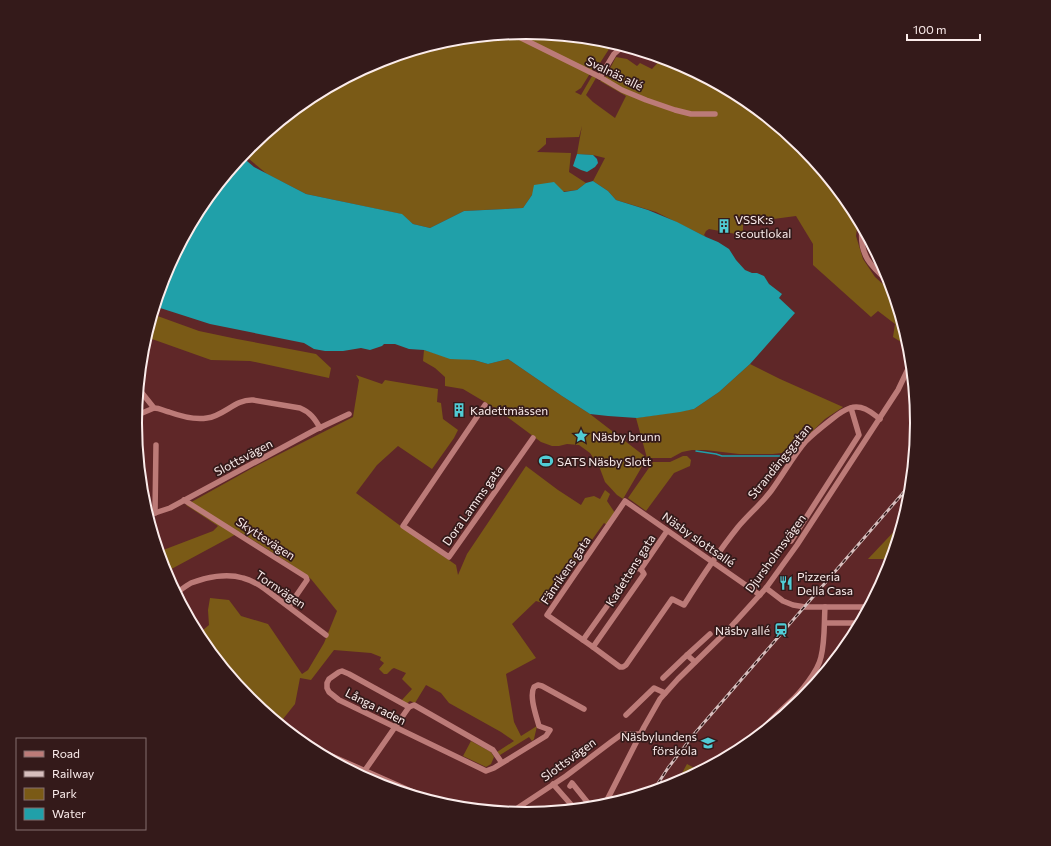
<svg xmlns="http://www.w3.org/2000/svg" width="1051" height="846" font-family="Commissioner,sans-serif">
  <rect width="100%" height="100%" fill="#5f2728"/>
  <g fill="#7a5a16">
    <path d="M526,32l76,8 11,3 -15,23 -4,1 -13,21 -6,4 6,3 11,-19 4,2 -10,17 7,7 22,16 11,-22 -26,-15 6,-5 10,-19 11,2 10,7 3,-3 12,6 10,-11 13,4 68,36 59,49 49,59 7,14 -2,16 7,23 12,18 18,16 15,51 -1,5 -6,-7 -8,-5 2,-13 -17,-13 -7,6 -58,-52v-21l-17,-28 -53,7v10l-7,1 -27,-5 -3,2 -2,4 2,2 -50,-25 -40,-12 -8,-9 -15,-10 12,-23 -12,-3 -16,-1 5,-28 -3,11 -33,1v6l-9,8 34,1 -2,19 17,11 -9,7 -45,5 -9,13 -59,3 -34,17 -17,-4 -12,-10 -95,-20 -39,-20 -24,-20 6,-8 59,-48 34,-13 9,-10 25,-13 73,-23z"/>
    <path d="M152,314l47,17 38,8 79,15 15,14 -2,10 -79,-17 -39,-1 -59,-21 -7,-1z"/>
    <path d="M424,350l26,8 24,2 14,4 20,-5 54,37 28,18 57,44 -11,-40 58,-9 25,-17 31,-28 30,15 63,28 -18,12 -34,33 -18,2h-34l-34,-4h-13l-10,2 -11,6h-24l-24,41 -6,-4 -12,-13 -6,-16 -9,-13 -11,-8 -12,-1 -8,2h-7l-11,-4 -46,-34 -32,-19 -18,-3v-9l-10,-9 -12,-7z"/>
    <path d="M356,375l26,9 3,-4 53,9 -1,13 4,1 2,16 15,11 -4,8 -22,31 -34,-23 -21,19 -21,28 46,34 54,38 2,10 9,-21 59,-88 32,24 23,15 4,-7 9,-2 6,3 5,-9 5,4 -3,7 8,12 -8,12 -3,-2 -58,81 -10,-3 -24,23 24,34 -30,16 8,48 7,14 16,-10 -3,13 -2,2 -3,-4 -29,18 -3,-3 17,-11 -13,-9 -52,-29 -8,-10 -15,-8 -11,18 -5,-2 -4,3 -5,-3 11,-12 -10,-10 4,-6 -12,-5 -2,1 -5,5h-3l-5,-5 5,-6 -4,-3 1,-3 -10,-4 -37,-3 -23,30 -11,-2 -5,26 -16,20 -30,-25 -49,-59 -3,-5 12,-10 -1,-15 2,-12 19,2 12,16 27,8 34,50 6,-4 16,-27 13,-32 -26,-32 -25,-18 -46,-29 -76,41 -6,-21 55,-21 5,-5 -32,-21 72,-40 95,-48 6,-37z"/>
    <path d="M683,456h4l4,4 -1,6 -16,7 -28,38 -18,-13 25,-36h17z"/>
    <path d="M902,523l-9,31 -8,5h-17z"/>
    <path d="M471,741l20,11 3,5 -3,7 -5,3 -23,-11z"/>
    <path d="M687,764l13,7 -24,13z"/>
  </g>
  <g fill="#20a0a9">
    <path d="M577,154l16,1 4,4 1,4 -3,4 -8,5 -6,-2 -8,-4z"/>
    <path d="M241,156l13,11 52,27 96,20 11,10 17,4 34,-17 59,-3 9,-13 2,-10 20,-3 10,10 13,-2 9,-7 7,-2 15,10 8,9 32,10 29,12 29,15 12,5 11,7 7,11 9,10 7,3h5l7,3 5,8 13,10 -3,4 16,15 -45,51 -31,28 -25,17 -14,3 -43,6 -29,-2 -18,-2 -28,-18 -54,-37 -20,5 -14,-4 -24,-1 -26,-9 -15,-1 -14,-5h-11l-2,2 -12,4 -9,-2 -18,3h-18l-11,-2 -10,-6 -94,-19 -56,-18 10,-33 37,-67z"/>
  </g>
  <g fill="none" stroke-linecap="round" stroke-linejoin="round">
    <path stroke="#20a0a9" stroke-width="1.5" d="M696,451l20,3 6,2h67"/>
    <g stroke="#bc7b78" stroke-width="5.5">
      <path d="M511,33l89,44 22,13 24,10 29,10 16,4h24"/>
      <path d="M600,77l14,-23 9,-8"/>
      <path d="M862,228c-3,28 9,38 28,55"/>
      <path d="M138,388l16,20c6,0 10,3 15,4 11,4 26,8 38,6 17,-2 28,-19 46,-18l47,8c10,4 15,11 20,20"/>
      <path d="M485,405l-82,121 46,31 84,-119"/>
      <path d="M135,416l19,-8"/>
      <path d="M184,500l122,77 1,3 -18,26"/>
      <path d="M146,513h9l15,-5 145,-78 34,-16"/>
      <path d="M155,513l1,-68"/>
      <path d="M667,531l-26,38 3,5 -51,73 27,20h3l3,-2 46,-66 12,6c17,-27 34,-53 54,-78 11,-13 23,-23 33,-36 12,-16 22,-35 35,-50 8,-8 17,-15 26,-22 5,-4 12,-9 18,-11 12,-4 21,4 30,11"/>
      <path d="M641,569l-7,-1 -51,72 -36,-25 78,-114 135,94"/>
      <path d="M766,588l17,13 10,4 12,2h63"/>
      <path d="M753,590l5,-10 27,-40 3,-1 3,2 68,-106 -8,-27"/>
      <path d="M176,594c4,-4 10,-8 15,-11 15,-6 36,-10 52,-5 8,2 15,6 22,11l61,46"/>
      <path d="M825,623h35"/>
      <path d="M583,640l10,7"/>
      <path d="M687,655l23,-21"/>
      <path d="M663,678l24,-23 8,7"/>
      <path d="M626,715l28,-27 11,5"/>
      <path d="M760,734c7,-12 20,-22 30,-32 11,-10 28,-31 31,-45 4,-16 3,-33 4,-50"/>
      <path d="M309,749l18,5 111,49"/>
      <path d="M502,763l-9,-13 -79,-45 -5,2 -60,-33 -7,-3 -3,1 -10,7 -2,4v5l2,4 10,8 143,69 4,2 8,-3 52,-32 4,-6 -11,-4c-3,-11 -10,-30 -5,-39l4,-2 4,1 42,23"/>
      <path d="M361,776l48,-69"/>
      <path d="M553,784l22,25"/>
      <path d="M570,786l2,-3 20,25"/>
      <path d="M604,806l40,-79 16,-28 18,-20 49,-48 39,-43 31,-43 101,-155 10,-21 2,-7"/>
      <path d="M510,813l56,-37 45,-34 11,-8h19"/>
    </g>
    <defs>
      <path id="rail" d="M653,791l15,-23 27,-35 215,-248"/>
    </defs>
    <use href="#rail" stroke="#d6bebd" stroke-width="3"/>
    <use href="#rail" stroke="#341a1a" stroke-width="1.5" stroke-dasharray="4.5" stroke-linecap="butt"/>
  </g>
  <defs>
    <symbol id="building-bare" viewBox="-9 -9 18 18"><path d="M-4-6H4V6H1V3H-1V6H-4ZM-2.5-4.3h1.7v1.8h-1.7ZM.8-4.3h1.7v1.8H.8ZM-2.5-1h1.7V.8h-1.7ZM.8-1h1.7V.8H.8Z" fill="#51ccd5" stroke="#341a1a" stroke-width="2.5" paint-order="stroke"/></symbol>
    <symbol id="sight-bare" viewBox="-9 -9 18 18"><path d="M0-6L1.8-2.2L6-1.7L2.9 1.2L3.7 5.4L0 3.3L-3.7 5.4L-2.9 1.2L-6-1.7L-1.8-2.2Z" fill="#51ccd5" stroke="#341a1a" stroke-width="2.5" paint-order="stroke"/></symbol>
    <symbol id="stadium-bare" viewBox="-9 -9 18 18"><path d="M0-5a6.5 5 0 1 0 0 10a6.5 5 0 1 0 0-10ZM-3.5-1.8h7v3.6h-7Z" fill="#51ccd5" stroke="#341a1a" stroke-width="2.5" paint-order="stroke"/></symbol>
    <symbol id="restaurant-bare" viewBox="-9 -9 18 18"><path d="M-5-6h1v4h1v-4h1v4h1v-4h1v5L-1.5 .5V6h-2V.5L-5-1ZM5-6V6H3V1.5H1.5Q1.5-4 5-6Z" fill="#51ccd5" stroke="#341a1a" stroke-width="2.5" paint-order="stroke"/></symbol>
    <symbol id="station-bare" viewBox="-9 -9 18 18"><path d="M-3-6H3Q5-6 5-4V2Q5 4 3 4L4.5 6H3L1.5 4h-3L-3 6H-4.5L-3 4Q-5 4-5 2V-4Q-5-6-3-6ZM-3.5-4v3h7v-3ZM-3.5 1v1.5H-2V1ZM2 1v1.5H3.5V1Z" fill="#51ccd5" stroke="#341a1a" stroke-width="2.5" paint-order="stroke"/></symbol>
    <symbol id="school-bare" viewBox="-9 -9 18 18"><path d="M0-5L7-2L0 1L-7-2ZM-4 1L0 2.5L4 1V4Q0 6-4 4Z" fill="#51ccd5" stroke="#341a1a" stroke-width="2.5" paint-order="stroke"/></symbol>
  </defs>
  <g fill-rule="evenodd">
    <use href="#building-bare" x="714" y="216" width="20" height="20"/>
    <use href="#building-bare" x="449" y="400" width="20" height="20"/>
    <use href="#sight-bare" x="571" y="426" width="20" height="20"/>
    <use href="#stadium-bare" x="536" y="451" width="20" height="20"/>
    <use href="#restaurant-bare" x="776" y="573" width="20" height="20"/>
    <use href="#station-bare" x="771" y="620" width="20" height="20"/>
    <use href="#school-bare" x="698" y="733" width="20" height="20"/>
  </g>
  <g text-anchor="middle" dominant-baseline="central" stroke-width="3.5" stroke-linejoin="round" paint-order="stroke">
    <g font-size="12" fill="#fbeceb" stroke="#341a1a">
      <text transform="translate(615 73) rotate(26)">Svalnäs allé</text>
      <text transform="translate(243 457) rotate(-28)">Slottsvägen</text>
      <text transform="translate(779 461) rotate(-51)">Strandängsgatan</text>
      <text transform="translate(472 505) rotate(-55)">Dora Lamms gata</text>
      <text transform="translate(266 538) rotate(33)">Skyttevägen</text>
      <text transform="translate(699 539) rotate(35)">Näsby slottsallé</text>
      <text transform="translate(775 553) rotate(-54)">Djursholmsvägen</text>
      <text transform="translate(565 570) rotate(-56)">Fänrikens gata</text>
      <text transform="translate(630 570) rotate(-58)">Kadettens gata</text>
      <text transform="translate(281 589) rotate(34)">Tornvägen</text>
      <text transform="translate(376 706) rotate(27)">Långa raden</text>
      <text transform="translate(568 759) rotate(-36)">Slottsvägen</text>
    </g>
    <g font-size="12" fill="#fbeceb" stroke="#341a1a" text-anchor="start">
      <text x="735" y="219">VSSK:s<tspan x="735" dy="14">scoutlokal</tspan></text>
      <text x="470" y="410">Kadettmässen</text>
      <text x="592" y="436">Näsby brunn</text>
      <text x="557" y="461">SATS Näsby Slott</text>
      <text x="797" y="576">Pizzeria<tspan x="797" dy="14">Della Casa</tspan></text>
      <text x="770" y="630" text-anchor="end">Näsby allé</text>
      <text x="697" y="736" text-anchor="end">Näsbylundens<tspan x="697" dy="14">förskola</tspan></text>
    </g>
  </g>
  <path d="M0 0H1051V846H0ZM142 423a384 384 0 1 1 768 0a384 384 0 1 1-768 0Z" fill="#341a1a" fill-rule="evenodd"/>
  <path fill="none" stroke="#fbeceb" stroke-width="2" d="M142 423a384 384 0 1 1 768 0a384 384 0 1 1-768 0Z"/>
  <rect x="16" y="738" width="130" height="92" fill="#341a1a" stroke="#846e6e"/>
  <rect x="24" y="751" width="20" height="6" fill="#bc7b78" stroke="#846e6e"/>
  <text x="52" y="758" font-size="12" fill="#fbeceb">Road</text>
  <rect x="24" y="771" width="20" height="6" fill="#d6bebd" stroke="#846e6e"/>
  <text x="52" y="778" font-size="12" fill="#fbeceb">Railway</text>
  <rect x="24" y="788" width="20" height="12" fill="#7a5a16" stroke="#846e6e"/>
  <text x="52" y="798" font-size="12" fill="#fbeceb">Park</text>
  <rect x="24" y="808" width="20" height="12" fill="#20a0a9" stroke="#846e6e"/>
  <text x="52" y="818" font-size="12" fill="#fbeceb">Water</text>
  <path d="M907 34v6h73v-6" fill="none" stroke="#fbeceb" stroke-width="2"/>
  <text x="913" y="34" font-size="12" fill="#fbeceb" stroke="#341a1a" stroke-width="3" paint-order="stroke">100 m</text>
</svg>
